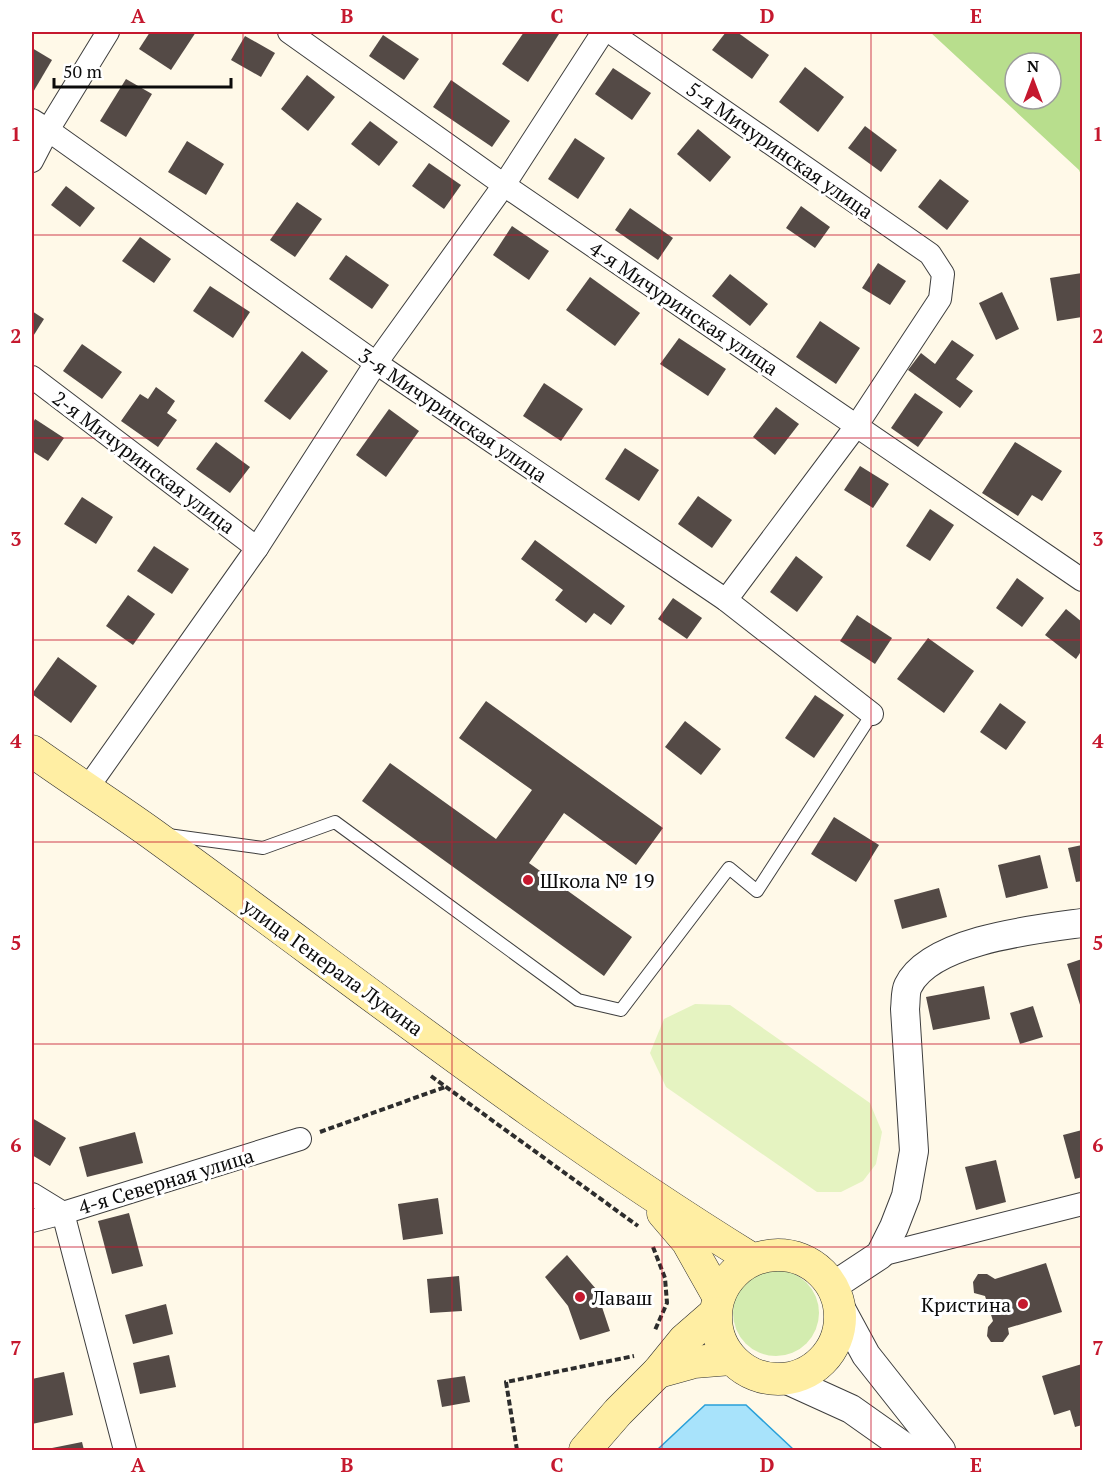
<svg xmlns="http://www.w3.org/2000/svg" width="1114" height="1482" font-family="'PT Serif',serif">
  <rect width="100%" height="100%" fill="#fff9e8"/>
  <circle fill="#d3ecaf" cx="776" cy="1313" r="43"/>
  <path fill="#b8de8d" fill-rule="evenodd" d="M930,32h152v145l-3,-7zM1015,63h36v36h-36z"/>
  <path fill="#e5f3c1" d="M695,1004l35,1 140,98 12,29 -6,32 -13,17 -22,11h-24l-151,-105 -16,-34 14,-34z"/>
  <path fill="#a8e3fb" stroke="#29a0d9" stroke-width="1.5" d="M705,1405h41l48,45h-137z"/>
  <g fill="#544a46">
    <path d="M150,32h46l-25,38 -32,-21z"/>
    <path d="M524,32h31l4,2 -31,48 -26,-18z"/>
    <path d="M726,32h11l32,23 -17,24 -40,-29z"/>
    <path d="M383,35l36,24 -15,21 -35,-24z"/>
    <path d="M245,36l30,17 -14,24 -30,-17z"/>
    <path d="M32,48l20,12 -20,34z"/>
    <path d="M805,67l39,30 -26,35 -39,-30z"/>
    <path d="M613,68l38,25 -19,27 -37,-26z"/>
    <path d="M307,75l28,22 -27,34 -27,-22z"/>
    <path d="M126,79l26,15 -26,43 -26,-16z"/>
    <path d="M451,80l59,41 -18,26 -59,-40z"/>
    <path d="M370,121l28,21 -19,24 -28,-22z"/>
    <path d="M865,126l32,24 -16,22 -33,-24z"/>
    <path d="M698,129l33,28 -21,25 -33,-28z"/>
    <path d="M575,138l30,20 -27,41 -30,-20z"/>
    <path d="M187,141l37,23 -18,31 -38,-23z"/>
    <path d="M429,163l32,22 -17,24 -32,-23z"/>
    <path d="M940,179l29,22 -22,29 -29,-23z"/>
    <path d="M66,186l29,22 -15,19 -29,-22z"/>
    <path d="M297,202l25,17 -27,38 -25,-17z"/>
    <path d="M801,206l29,21 -15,21 -29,-20z"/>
    <path d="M630,208l43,30 -15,22 -43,-30z"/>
    <path d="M512,226l37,25 -20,29 -36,-25z"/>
    <path d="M140,237l31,22 -17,24 -32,-22z"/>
    <path d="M346,255l43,30 -17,24 -43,-30z"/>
    <path d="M878,263l28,18 -16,24 -28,-17z"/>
    <path d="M1082,273v44l-25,4 -7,-43z"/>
    <path d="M730,274l38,30 -18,22 -38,-30z"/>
    <path d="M590,277l50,36 -25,33 -49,-36z"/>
    <path d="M210,286l40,26 -17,26 -40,-27z"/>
    <path d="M1002,292l17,37 -23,11 -17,-37z"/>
    <path d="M32,311l12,8 -12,19z"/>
    <path d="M820,321l40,27 -24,36 -40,-27z"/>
    <path d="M679,338l47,31 -18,27 -48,-32z"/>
    <path d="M952,340l22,15 -18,24 17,12 -13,17 -52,-38 13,-17 14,11z"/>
    <path d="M82,344l40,28 -20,27 -39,-28z"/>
    <path d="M302,351l26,20 -38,49 -26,-19z"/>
    <path d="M544,383l39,26 -22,32 -38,-25z"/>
    <path d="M156,387l19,14 -8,12 10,7 -19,27 -37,-26 19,-27 8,5z"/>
    <path d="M915,393l28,19 -25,35 -27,-19z"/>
    <path d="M776,407l23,17 -24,31 -22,-18z"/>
    <path d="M389,409l30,22 -33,46 -30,-22z"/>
    <path d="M35,419l29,19 -16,23 -16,-10v-26z"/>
    <path d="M216,442l34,25 -20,26 -34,-24z"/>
    <path d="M1015,442l47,29 -20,30 -10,-6 -14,21 -36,-23z"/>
    <path d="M625,448l34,22 -20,31 -34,-22z"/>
    <path d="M860,466l29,18 -16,24 -29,-18z"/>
    <path d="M698,496l34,24 -20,28 -34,-24z"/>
    <path d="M82,497l31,20 -17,27 -32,-20z"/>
    <path d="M930,509l24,16 -24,36 -24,-15z"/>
    <path d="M535,540l90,66 -14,19 -17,-12 -8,10 -31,-23 8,-10 -42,-31z"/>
    <path d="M154,546l35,23 -17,25 -35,-23z"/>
    <path d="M796,556l27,21 -26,35 -27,-20z"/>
    <path d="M1017,578l27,20 -22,29 -26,-19z"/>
    <path d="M128,595l27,19 -22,31 -27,-19z"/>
    <path d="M673,598l29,20 -15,21 -29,-20z"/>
    <path d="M1066,609l16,13v28l-6,9 -31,-24z"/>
    <path d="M857,615l35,23 -17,26 -35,-23z"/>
    <path d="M928,638l46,33 -30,42 -47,-34z"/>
    <path d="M58,657l39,29 -26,37 -39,-29z"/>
    <path d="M815,695l29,20 -30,43 -29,-20z"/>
    <path d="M486,701l177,127 -27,37 -72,-52 -35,50 103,74 -28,39 -242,-175 28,-38 106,76 36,-49 -73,-52z"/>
    <path d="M1000,703l26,19 -20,28 -26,-18z"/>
    <path d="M685,721l36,28 -20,26 -36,-28z"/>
    <path d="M834,817l45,28 -23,37 -45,-28z"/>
    <path d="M1082,845v36l-6,1 -8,-34z"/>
    <path d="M1040,855l8,33 -42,10 -8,-33z"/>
    <path d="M939,888l8,29 -45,12 -8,-29z"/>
    <path d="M1082,959v52l-15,-47z"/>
    <path d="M984,986l6,33 -57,11 -7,-33z"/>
    <path d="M1033,1006l10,31 -23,7 -10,-31z"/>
    <path d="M32,1118l34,20 -16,28 -18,-11z"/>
    <path d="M1082,1130v47l-7,2 -12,-44z"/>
    <path d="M135,1132l8,31 -56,14 -8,-30z"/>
    <path d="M996,1160l10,42 -30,8 -11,-43z"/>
    <path d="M438,1198l5,36 -40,6 -5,-36z"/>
    <path d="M129,1213l14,53 -31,8 -14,-53z"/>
    <path d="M567,1255l29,34 14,42 -30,9 -12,-34 -23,-29z"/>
    <path d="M1046,1263l16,49 -54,16 1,6 -6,8h-12l-4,-6 1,-9 5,-6 -8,-25 -11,-3 -1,-11 5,-8h9l8,5z"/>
    <path d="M459,1276l3,35 -32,2 -3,-34z"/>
    <path d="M166,1304l7,30 -40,10 -8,-29z"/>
    <path d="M169,1355l7,32 -36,7 -7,-31z"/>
    <path d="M1082,1364v61l-7,2 -5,-17 -16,5 -12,-39z"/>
    <path d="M64,1372l9,43 -41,9v-45z"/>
    <path d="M465,1376l5,26 -28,5 -5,-27z"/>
    <path d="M82,1442l2,8h-37v-1z"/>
  </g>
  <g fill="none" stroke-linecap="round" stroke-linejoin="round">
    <defs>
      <path id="service" d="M168,835l95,13 72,-26 243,178 43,10 108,-142 28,23 115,-177"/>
      <g id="minor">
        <path d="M289,32l215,153 578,395"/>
        <path d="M610,32l320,222 13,20 -3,25 -83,126 -131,175"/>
        <path d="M32,120l16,10 328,233 350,237 146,114"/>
        <path d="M32,161l16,-31 60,-98"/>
        <path d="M32,377l225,171"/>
        <path d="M86,790l171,-242 119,-185 128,-178 99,-153"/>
        <path d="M32,1194l31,19 62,237"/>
        <path d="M32,1221l31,-8 237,-74"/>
        <path d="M880,1255l202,-51"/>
      </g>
      <g id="tertiary">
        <path d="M833,1286l47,-31 14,-28 12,-31 8,-45 -9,-142c1,-7 0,-17 3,-23 22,-46 129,-57 174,-63"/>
        <path d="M840,1307l26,48 75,95"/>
        <path d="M785,1379l66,30 58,41"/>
      </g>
      <g id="secondary">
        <path d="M32,751c39,28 80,54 119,82 199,144 392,297 601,426"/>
        <path d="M663,1213l24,28 31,55"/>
        <circle cx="778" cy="1317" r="62"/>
        <path d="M658,1372l36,-10 37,-3"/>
        <path d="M585,1450l33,-38 40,-40 26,-32 31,-27"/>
      </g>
    </defs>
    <use href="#service" stroke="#3e3e3e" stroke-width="14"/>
    <use href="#minor" stroke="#3e3e3e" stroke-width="24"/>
    <use href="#tertiary" stroke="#3e3e3e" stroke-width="30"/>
    <use href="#secondary" stroke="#2d2d2d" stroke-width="33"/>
    <g stroke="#2d2d2d" stroke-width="4" stroke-dasharray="6 3" stroke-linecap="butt">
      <path d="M431,1076l207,150"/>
      <path d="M320,1132l125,-45"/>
      <path d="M772,1243l26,3 29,13"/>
      <path d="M653,1247l12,31 2,25 -12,27"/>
      <path d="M517,1450l-11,-68 128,-26"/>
    </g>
    <use href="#service" stroke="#fff" stroke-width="12"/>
    <use href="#minor" stroke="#fff" stroke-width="22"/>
    <use href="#tertiary" stroke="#fff" stroke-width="28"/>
    <use href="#secondary" stroke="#ffeea3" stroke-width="32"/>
  </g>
  <path fill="none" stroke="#c5182e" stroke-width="1.5" stroke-opacity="0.55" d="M243,32v1418M452,32v1418M662,32v1418M871,32v1418M32,235h1050M32,438h1050M32,640h1050M32,842h1050M32,1044h1050M32,1247h1050"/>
  <g fill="#c5182e" stroke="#fff" stroke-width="2">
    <circle cx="528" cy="880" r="6"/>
    <circle cx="580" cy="1297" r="6"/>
    <circle cx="1023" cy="1304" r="6"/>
  </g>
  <g text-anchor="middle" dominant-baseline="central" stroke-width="6" stroke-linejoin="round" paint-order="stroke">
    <g font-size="20" fill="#0b0b0b" stroke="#fff">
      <text transform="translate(780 150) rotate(35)">5-я Мичуринская улица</text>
      <text transform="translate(684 308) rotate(34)">4-я Мичуринская улица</text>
      <text transform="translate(453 415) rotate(34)">3-я Мичуринская улица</text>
      <text transform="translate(144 462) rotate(37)">2-я Мичуринская улица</text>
      <text transform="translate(333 967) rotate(36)">улица Генерала Лукина</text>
      <text transform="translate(166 1181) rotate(-17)">4-я Северная улица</text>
    </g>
    <g font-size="20" fill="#0b0b0b" stroke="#fff" text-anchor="start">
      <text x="540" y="880">Школа № 19</text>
      <text x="592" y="1297">Лаваш</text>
      <text x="1011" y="1304" text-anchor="end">Кристина</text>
    </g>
  </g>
  <rect width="1114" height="1482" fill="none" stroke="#ffffff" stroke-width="66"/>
  <g transform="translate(1033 81)"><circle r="28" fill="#ffffff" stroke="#9d9d9d" stroke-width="1.5"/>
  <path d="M0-4.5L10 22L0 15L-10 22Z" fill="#c5182e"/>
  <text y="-9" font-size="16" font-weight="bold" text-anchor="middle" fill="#0b0b0b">N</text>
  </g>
  <path d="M54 78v9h177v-9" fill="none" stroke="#0b0b0b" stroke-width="3"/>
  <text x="63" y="78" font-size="18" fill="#0b0b0b" stroke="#ffffff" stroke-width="4.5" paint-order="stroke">50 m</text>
  <rect x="33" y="33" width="1048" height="1416" fill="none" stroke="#c5182e" stroke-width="2"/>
  <g font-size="20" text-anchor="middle" font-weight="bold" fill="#c5182e">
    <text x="138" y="23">A</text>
    <text x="347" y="23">B</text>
    <text x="557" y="23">C</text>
    <text x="767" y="23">D</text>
    <text x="976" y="23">E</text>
    <text x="16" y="141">1</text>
    <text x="1098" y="141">1</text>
    <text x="16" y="343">2</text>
    <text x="1098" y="343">2</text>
    <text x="16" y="546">3</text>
    <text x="1098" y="546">3</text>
    <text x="16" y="748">4</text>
    <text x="1098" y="748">4</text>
    <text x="16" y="950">5</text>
    <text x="1098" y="950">5</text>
    <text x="16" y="1152">6</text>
    <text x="1098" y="1152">6</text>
    <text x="16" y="1355">7</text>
    <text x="1098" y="1355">7</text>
    <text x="138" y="1472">A</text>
    <text x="347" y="1472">B</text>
    <text x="557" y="1472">C</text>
    <text x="767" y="1472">D</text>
    <text x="976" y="1472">E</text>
  </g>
</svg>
